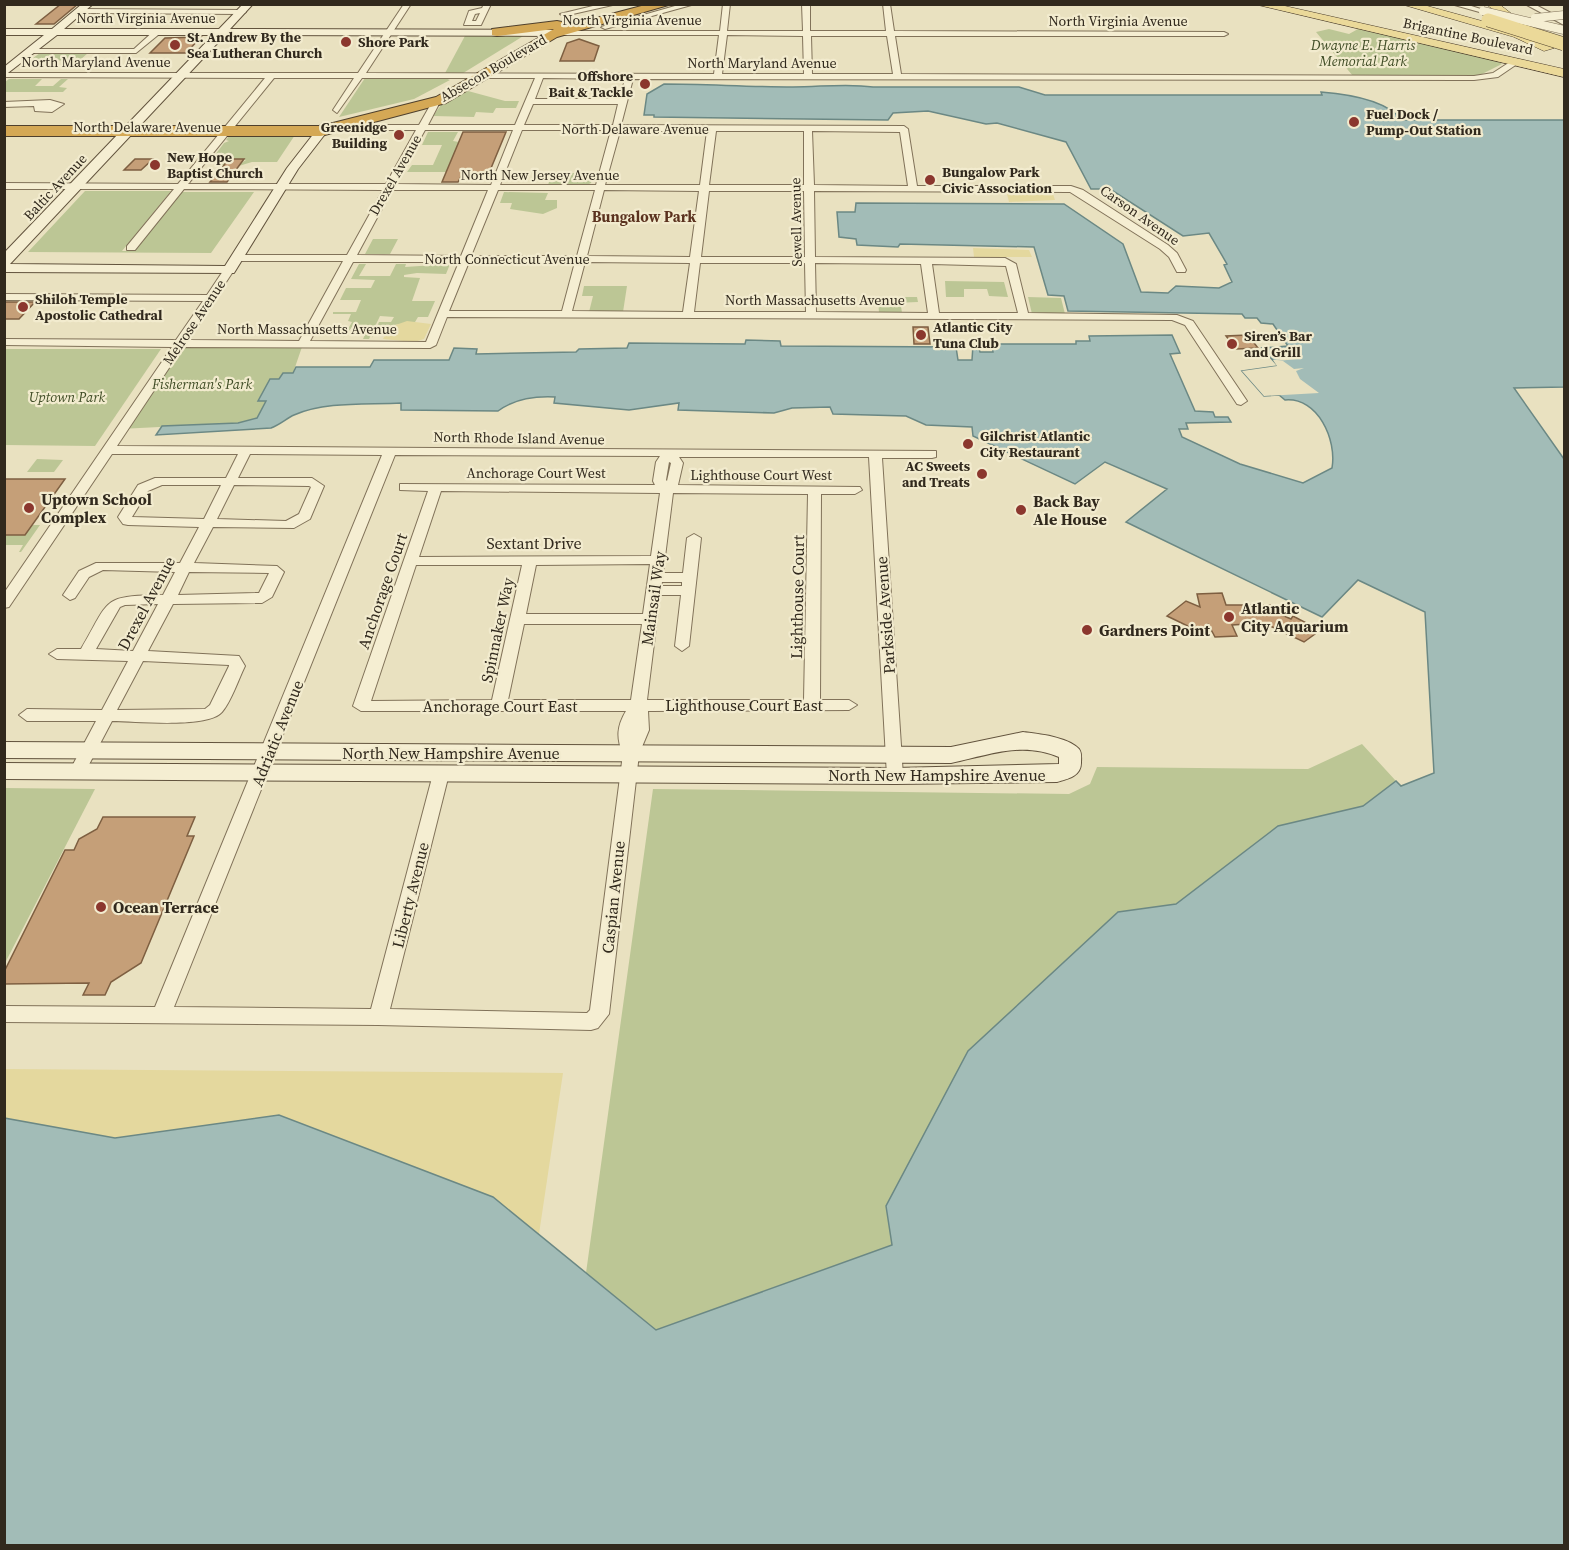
<svg xmlns="http://www.w3.org/2000/svg" width="1569" height="1550" font-family="'Source Serif 4',serif">
  <rect width="100%" height="100%" fill="#e9e1c0"/>
  <g fill="#bcc695">
    <path d="M1329,29l20,5 9,-5 136,30 8,5 -24,12h-125l-37,-44z"/>
    <path d="M466,34l59,1 -65,40h-16z"/>
    <path d="M40,53h48l-8,7 -51,1z"/>
    <path d="M365,78h80l5,2 -36,19 -75,18z"/>
    <path d="M9,79h33l-7,7h18l8,-7h7l-9,8 8,1 -4,4h-58v-10z"/>
    <path d="M468,91l37,10h14l-3,7h-20l-3,5 -17,-1 -2,5 -41,-1 11,-15z"/>
    <path d="M428,132h30l-5,9 6,1 -13,30h-39l5,-7h21l9,-20h-20z"/>
    <path d="M295,135l-18,27h-25l-20,6 14,-8 -17,-1 -1,8h-12l6,-8h-10l12,-16 5,-2 -3,-1 3,-4z"/>
    <path d="M552,173h42l-3,10 -4,2h-39z"/>
    <path d="M85,191h86l-49,60h12l48,-59h72l-43,61 -183,-1z"/>
    <path d="M504,192l44,1 -3,7h12v8l-14,6 -33,-5 2,-6h-12z"/>
    <path d="M373,239h25l-8,15h-25z"/>
    <path d="M359,264h7l-7,12h31l6,-12h10l-1,3 45,-3 -4,10 -29,-1 -13,2v2l16,1 -8,23h23l-7,16h-10l-3,5 -36,5 -7,11 7,-16h12l3,-5 -14,-1 -11,23h-6l5,-11 -16,-1 -9,11 9,-16 -4,-1 3,-7h-18v-2h23l5,-12h-21l6,-12h25l4,-8 -24,-1z"/>
    <path d="M945,281l59,1 4,15 -19,-1 -2,-7h-23v8h-18z"/>
    <path d="M584,286h43l-4,26h-34l4,-16h-11z"/>
    <path d="M878,297h39l1,5 -25,1 8,3 1,7h-23z"/>
    <path d="M1028,297l33,1 4,16h-33z"/>
    <path d="M180,343l123,1 -10,29 -14,7h-9l-12,20 8,1 -9,17 -19,5 -118,6z"/>
    <path d="M5,349h156l-66,97 -90,-1z"/>
    <path d="M37,459l26,1 -9,12h-27z"/>
    <path d="M33,525h7l-19,27h-2l4,-7h-18v-10h20z"/>
    <path d="M1362,744l34,37 -33,25 -85,20 -102,78 -59,8 -225,333 -236,85 -70,-57 67,-484 416,5 21,-10 7,-17 211,2z"/>
    <path d="M5,788l90,1 -90,174 -1,-175z"/>
  </g>
  <g fill="#e4d89e">
    <path d="M1007,194h46l2,6 -46,2z"/>
    <path d="M973,248l56,2 3,7h-58z"/>
    <path d="M407,321l24,3 -7,15 -10,3 -31,-3 7,-12z"/>
    <path d="M4,1069l559,4 -24,161 -46,-37 -214,-82 -164,23 -110,-20z"/>
  </g>
  <path fill="#a2bcb7" stroke="#6b8884" stroke-width="1.5" d="M664,84c40,0 86,3 129,3 27,0 54,-4 80,0h146l26,8h277l-1,-3c26,2 64,7 81,28h162v267l-50,1 50,71v1086h-1559l-1,-427 111,20 164,-23 214,82 163,133 236,-85 -6,-39 82,-155 150,-139 58,-8 102,-78 85,-20 33,-25 5,5 33,-13 -9,-161 -67,-32 -36,37 -196,-95 41,-33 -62,-27 -30,22 -102,-48 -1,-9 -46,-2 -20,-9 -73,-2 -3,-7 -38,1 -18,5 -96,-3 1,-7 -50,7 -75,-7 1,-6c-20,-1 -41,2 -57,14l-97,-1v-7c-33,2 -75,-2 -107,12 -7,3 -13,9 -23,13l-115,7 6,-9 76,-3 19,-5 9,-17h-8l12,-22h9l4,-6h10l3,-6h74l4,-7h75l5,-12 23,1 -1,5 100,-2 3,-3 48,-1 2,-5 116,1 1,-4 34,1 1,5 175,1 2,13h14l1,-15h5l2,7h13l-1,-8h84v-3h14l-1,-5 83,-1 8,18 -10,1 25,57 18,1 2,5h13l3,5 -45,1 2,6h-9l3,8 58,27 63,19 29,-15c5,-28 -14,-71 -47,-68l-6,-5 -15,1 -22,-25 36,-5 -16,-18 26,-2 -15,-22 -12,-1 -4,-5h-12l-3,-4 -174,-3 -4,-15 -16,-1 -14,-48 -134,-3 -2,3 -41,-2 -1,-6 -17,-2 -2,-25h18l1,-9 208,1 59,40 18,48 27,1 8,-7 43,2 13,-6 -8,-17 3,-1 -18,-31 -26,3 -73,-47h-19l-25,-47 -69,-19 -11,1 -58,-13 -35,2 -5,7 -234,-3v-2h-10l3,-21z"/>
  <path fill="#e9e1c0" d="M1295,357l2,2 -20,2h6l11,8 10,-1 -8,3 4,8 19,14 -55,3 -22,-25 35,-5 -4,-6z"/>
  <g fill="#c59f78" stroke="#7e5f41" stroke-width="1.5">
    <path d="M61,4h17l-24,20h-18z"/>
    <path d="M201,37l-15,16h-36l15,-15z"/>
    <path d="M579,39l20,7 -5,15h-34l7,-18z"/>
    <path d="M463,132h43l-17,41h-26l-5,9h-16z"/>
    <path d="M135,159h18l-12,11h-17z"/>
    <path d="M229,159h15l-17,23h-17z"/>
    <path d="M4,302h31l-16,17h-15z"/>
    <path d="M913,327h15l2,17h-16z"/>
    <path d="M1248,335l10,13 -22,1 -10,-13z"/>
    <path d="M4,479h61l-40,56h-21z"/>
    <path d="M1222,593l4,12h44l7,8 14,6 2,-3 21,11 -3,4 4,3 -11,8 -40,-19 -32,2 5,11 -22,1 -7,-13 -10,7 -31,-15 19,-15 14,6 -3,-13z"/>
    <path d="M103,817h92l-8,19h7l-53,127 -30,19 -6,13h-22l6,-12 -85,1v-12l61,-122h9l5,-11 18,-10z"/>
  </g>
  <g fill="none" stroke-linecap="round" stroke-linejoin="round">
    <defs>
      <g id="street">
        <path d="M404,4h7l-45,69 348,1 5,-39h-164l-4,-2 4,-2h165l3,-27h7l-3,27h76l-1,-27h8v27h76l-3,-27h7l4,27 330,1 4,2 -4,2h-329l6,38 573,2 19,-3 20,-13 7,2 -22,15 -24,3 -841,-1 -12,46 283,1 4,3 9,57h154l12,4 85,55 9,8 9,17 -1,2h-8l-8,-15 -9,-8 -90,-57 -256,-1 1,66 190,1 11,6 12,49 149,2 16,6 54,80 -6,4 -4,-1 -52,-79 -13,-5 -725,-3 -11,28 -6,3 -247,-1 -66,99 819,5v6l-4,1h-50l21,318 -8,6 -8,-6 -18,-319h-190l4,6 -5,22 182,2 2,3 -7,4h-34l-1,206h29l8,5 -8,5 -201,1 1,19 -10,24 -30,260 -11,14 -7,2 -213,-5 -374,-3v-16l151,1 227,-552 -132,-1 -12,24h74l12,8 -14,33 -16,9 -81,-1 -19,36 83,3 7,6 -12,25 -10,6 -89,1 -25,47 91,5 6,10c-7,14 -13,34 -23,46 -15,17 -88,9 -110,9l-29,55h-12l-2,-4 27,-51h-69l-8,-6 8,-6 75,1 26,-49 -71,-2 -8,-5 8,-5h24c30,-51 20,-53 82,-54l12,-23 -72,-2 -14,7 -14,21 -5,2 -7,-5 16,-24 17,-8h84l19,-36 -71,-2 -5,-1 -5,-7 20,-32 17,-7h71l12,-24h-126l-103,153 -5,1v-15l168,-246 -168,-2v-6l172,1 27,-39 -199,-1v-6l203,1 18,-27 4,-1 5,3 -46,70 111,1 44,-80h-106l-5,-3 5,-3h110l36,-65 -199,-1 -49,61h-8v-4l47,-57h-170v-6l174,1 87,-106 -261,-1v-4h354zM727,35l76,1 1,38h-82zM811,36h76l6,38h-81zM274,78h80l-21,32 4,3 25,-35h173l-20,47h-87l12,-23 -4,-2 -4,2 -13,23h-55v4l3,1h49l-30,54h-198zM543,78l82,1 -5,20h-85zM533,104h85l-5,21h-89zM425,130h88l-22,55 -96,-1zM522,130h89l-15,55h-96zM620,131h87l-7,54h-95zM716,131h88v54h-95zM812,131l88,1 8,54 -94,-1zM392,190h96l-27,66 -104,-1zM498,190h97l-18,66h-106zM604,190l95,1 -9,66 -103,-1zM709,191h95l1,66h-104zM353,262h106l-33,80 -116,-1zM469,262h106l-13,49h-113zM585,262l105,1 -7,49 -111,-1zM700,263h105l1,49h-112zM815,263l106,1 7,49 -112,-1zM932,264l74,2 12,47h-79zM395,455l265,1 -4,6 -3,19 2,4 -255,-1v6l28,1 -75,215 8,5h265c-9,15 -10,27 -3,43l-33,256 -3,3 -197,-4 59,-235 -8,-6 -8,6 -62,235 -197,-2zM669,462l2,1 -4,18 -1,-1zM162,485h59l-17,34 -72,-2 16,-26zM234,485l75,1 2,1 -12,27 -13,7 -69,-2zM441,491l219,2 -9,63 -232,1zM673,493l135,1 -4,206h-157l13,-105h21l-6,51 7,5 7,-5 12,-108 -7,-4 -7,4 -4,35h-20zM650,564l-7,50h-117l10,-49zM416,565h106l-30,135 -121,1zM189,572l80,1 -10,20 -81,2zM662,582h20v4h-21zM158,604l-25,47 -37,-2 24,-42 5,-2zM524,624h118l-11,76h-123zM143,661l86,4v1l-19,39 -5,4 -88,1z"/>
        <path d="M484,4h7l-10,21h-17l5,-14 13,-3zM480,13l-4,8h-4l3,-7z"/>
        <path d="M601,4h16l-53,12 -4,-2z"/>
        <path d="M682,4h13l-90,25 -4,-2z"/>
        <path d="M1451,4h14l22,7 -4,2z"/>
        <path d="M1525,4h9l30,16v5z"/>
        <path d="M81,9l161,1 4,2 -4,2 -164,-1z"/>
        <path d="M156,29l7,2 -27,22h-104l-4,-2 4,-2h102z"/>
        <path d="M50,100l14,4 -12,8 -17,-1 -1,-5 -30,1v-5z"/>
      </g>
      <g id="secondary">
        <path d="M82,4h11l-29,25h155l24,-25h10l-23,25 325,1 5,3 -5,3 -330,-1 -215,229 215,2 62,-98 35,-45h8l2,2 -34,44 -64,104 -230,-1v-19l209,-218h-156l-53,41v-9l40,-32h-40v-6h48z"/>
        <path d="M1023,732c16,2 45,5 56,17 3,4 2,9 2,14 0,13 -13,16 -24,19l-162,2 -891,-5v-16l891,5 164,-4v-7c-37,-16 -70,-2 -108,6l-947,-5v-16l947,5z"/>
      </g>
      <g id="primary">
        <path d="M1254,4h22l288,65v8z"/>
        <path d="M1401,4h19l102,28 -36,-28h13l32,25v4l-5,1 28,14 -10,3 -30,-14z"/>
      </g>
      <path id="highway" d="M649,4h23l-115,33 -111,66 -125,33h-317v-10h317l115,-29 118,-68 -57,7 -5,-1v-6l65,-8 5,1v5z"/>
    </defs>
    <use href="#street" stroke="#817259" stroke-width="2"/>
    <use href="#secondary" stroke="#62533d" stroke-width="2"/>
    <use href="#primary" stroke="#4f402d" stroke-width="1"/>
    <use href="#highway" stroke="#4f402d" stroke-width="2"/>
    <use href="#street" fill="#f5eed2" fill-rule="evenodd"/>
    <use href="#secondary" fill="#f5eed2" fill-rule="evenodd"/>
    <use href="#primary" fill="#ebd999" fill-rule="evenodd"/>
    <use href="#highway" fill="#d4a855" fill-rule="evenodd"/>
    <defs>
      <g id="street-bridge">
        <path d="M1483,11l81,19"/>
        <path d="M1535,18l29,-3"/>
      </g>
      <path id="primary-bridge" d="M1488,20l76,24"/>
    </defs>
    <use href="#street-bridge" stroke="#817259" stroke-width="9" stroke-linecap="butt"/>
    <use href="#primary-bridge" stroke="#4f402d" stroke-width="14" stroke-linecap="butt"/>
    <use href="#street-bridge" stroke="#f5eed2" stroke-width="8"/>
    <use href="#primary-bridge" stroke="#ebd999" stroke-width="13"/>
  </g>
  <g fill="#8b372e" stroke="#f2ebce" stroke-width="2">
    <circle cx="346" cy="42" r="6"/>
    <circle cx="175" cy="45" r="6"/>
    <circle cx="645" cy="84" r="6"/>
    <circle cx="1354" cy="122" r="6"/>
    <circle cx="399" cy="135" r="6"/>
    <circle cx="155" cy="165" r="6"/>
    <circle cx="930" cy="180" r="6"/>
    <circle cx="23" cy="307" r="6"/>
    <circle cx="921" cy="335" r="6"/>
    <circle cx="1232" cy="344" r="6"/>
    <circle cx="968" cy="444" r="6"/>
    <circle cx="982" cy="474" r="6"/>
    <circle cx="29" cy="508" r="6"/>
    <circle cx="1021" cy="510" r="6"/>
    <circle cx="1229" cy="617" r="6"/>
    <circle cx="1087" cy="630" r="6"/>
    <circle cx="101" cy="907" r="6"/>
  </g>
  <g text-anchor="middle" dominant-baseline="central" stroke-width="4.5" stroke-linejoin="round" paint-order="stroke">
    <g font-size="14" fill="#31291d" stroke="#f2ebce">
      <text x="146" y="18">North Virginia Avenue</text>
      <text x="632" y="20">North Virginia Avenue</text>
      <text x="1118" y="21">North Virginia Avenue</text>
      <text transform="translate(1468 36) rotate(12)">Brigantine Boulevard</text>
      <text x="96" y="62">North Maryland Avenue</text>
      <text x="762" y="63">North Maryland Avenue</text>
      <text transform="translate(493 68) rotate(-30)">Absecon Boulevard</text>
      <text x="147" y="127">North Delaware Avenue</text>
      <text x="635" y="129">North Delaware Avenue</text>
      <text transform="translate(395 175) rotate(-60)">Drexel Avenue</text>
      <text x="540" y="175">North New Jersey Avenue</text>
      <text transform="translate(55 187) rotate(-47)">Baltic Avenue</text>
      <text transform="translate(1140 215) rotate(35)">Carson Avenue</text>
      <text transform="translate(796 222) rotate(-91)">Sewell Avenue</text>
      <text x="507" y="259">North Connecticut Avenue</text>
      <text x="815" y="300">North Massachusetts Avenue</text>
      <text transform="translate(194 322) rotate(-56)">Melrose Avenue</text>
      <text x="307" y="329">North Massachusetts Avenue</text>
      <text transform="translate(519 438) rotate(1)">North Rhode Island Avenue</text>
      <text x="536" y="473">Anchorage Court West</text>
      <text x="761" y="475">Lighthouse Court West</text>
    </g>
    <g font-size="14" font-weight="bold" fill="#31291d" stroke="#f2ebce" text-anchor="start">
      <text x="187" y="37">St. Andrew By the<tspan x="187" dy="16">Sea Lutheran Church</tspan></text>
      <text x="358" y="42">Shore Park</text>
      <text x="633" y="76" text-anchor="end">Offshore<tspan x="633" dy="16">Bait &amp; Tackle</tspan></text>
      <text x="1366" y="114">Fuel Dock /<tspan x="1366" dy="16">Pump-Out Station</tspan></text>
      <text x="387" y="127" text-anchor="end">Greenidge<tspan x="387" dy="16">Building</tspan></text>
      <text x="167" y="157">New Hope<tspan x="167" dy="16">Baptist Church</tspan></text>
      <text x="942" y="172">Bungalow Park<tspan x="942" dy="16">Civic Association</tspan></text>
      <text x="35" y="299">Shiloh Temple<tspan x="35" dy="16">Apostolic Cathedral</tspan></text>
      <text x="933" y="327">Atlantic City<tspan x="933" dy="16">Tuna Club</tspan></text>
      <text x="1244" y="336">Siren’s Bar<tspan x="1244" dy="16">and Grill</tspan></text>
      <text x="980" y="436">Gilchrist Atlantic<tspan x="980" dy="16">City Restaurant</tspan></text>
      <text x="970" y="466" text-anchor="end">AC Sweets<tspan x="970" dy="16">and Treats</tspan></text>
    </g>
    <g font-size="14" font-style="italic" fill="#3f4c25" stroke="#f2ebce">
      <text x="1363" y="45">Dwayne E. Harris<tspan x="1363" dy="16">Memorial Park</tspan></text>
      <text x="202" y="384">Fisherman's Park</text>
      <text x="67" y="397">Uptown Park</text>
    </g>
    <g font-size="15" font-weight="bold" fill="#5b321f" stroke="#f2ebce">
      <text x="644" y="216">Bungalow Park</text>
    </g>
    <g font-size="16" font-weight="bold" fill="#31291d" stroke="#f2ebce" text-anchor="start">
      <text x="41" y="499">Uptown School<tspan x="41" dy="18">Complex</tspan></text>
      <text x="1033" y="501">Back Bay<tspan x="1033" dy="18">Ale House</tspan></text>
      <text x="1241" y="608">Atlantic<tspan x="1241" dy="18">City Aquarium</tspan></text>
      <text x="1099" y="630">Gardners Point</text>
      <text x="113" y="907">Ocean Terrace</text>
    </g>
    <g font-size="16" fill="#31291d" stroke="#f2ebce">
      <text x="534" y="543">Sextant Drive</text>
      <text transform="translate(382 591) rotate(-71)">Anchorage Court</text>
      <text transform="translate(797 597) rotate(-89)">Lighthouse Court</text>
      <text transform="translate(653 598) rotate(-82)">Mainsail Way</text>
      <text transform="translate(146 603) rotate(-62)">Drexel Avenue</text>
      <text transform="translate(885 615) rotate(-94)">Parkside Avenue</text>
      <text transform="translate(497 630) rotate(-78)">Spinnaker Way</text>
      <text x="744" y="705">Lighthouse Court East</text>
      <text x="500" y="706">Anchorage Court East</text>
      <text transform="translate(277 733) rotate(-68)">Adriatic Avenue</text>
      <text x="451" y="753">North New Hampshire Avenue</text>
      <text x="937" y="775">North New Hampshire Avenue</text>
      <text transform="translate(410 895) rotate(-76)">Liberty Avenue</text>
      <text transform="translate(613 897) rotate(-84)">Caspian Avenue</text>
    </g>
  </g>
  <rect width="1569" height="1550" fill="none" stroke="#31291d" stroke-width="12"/>
</svg>
